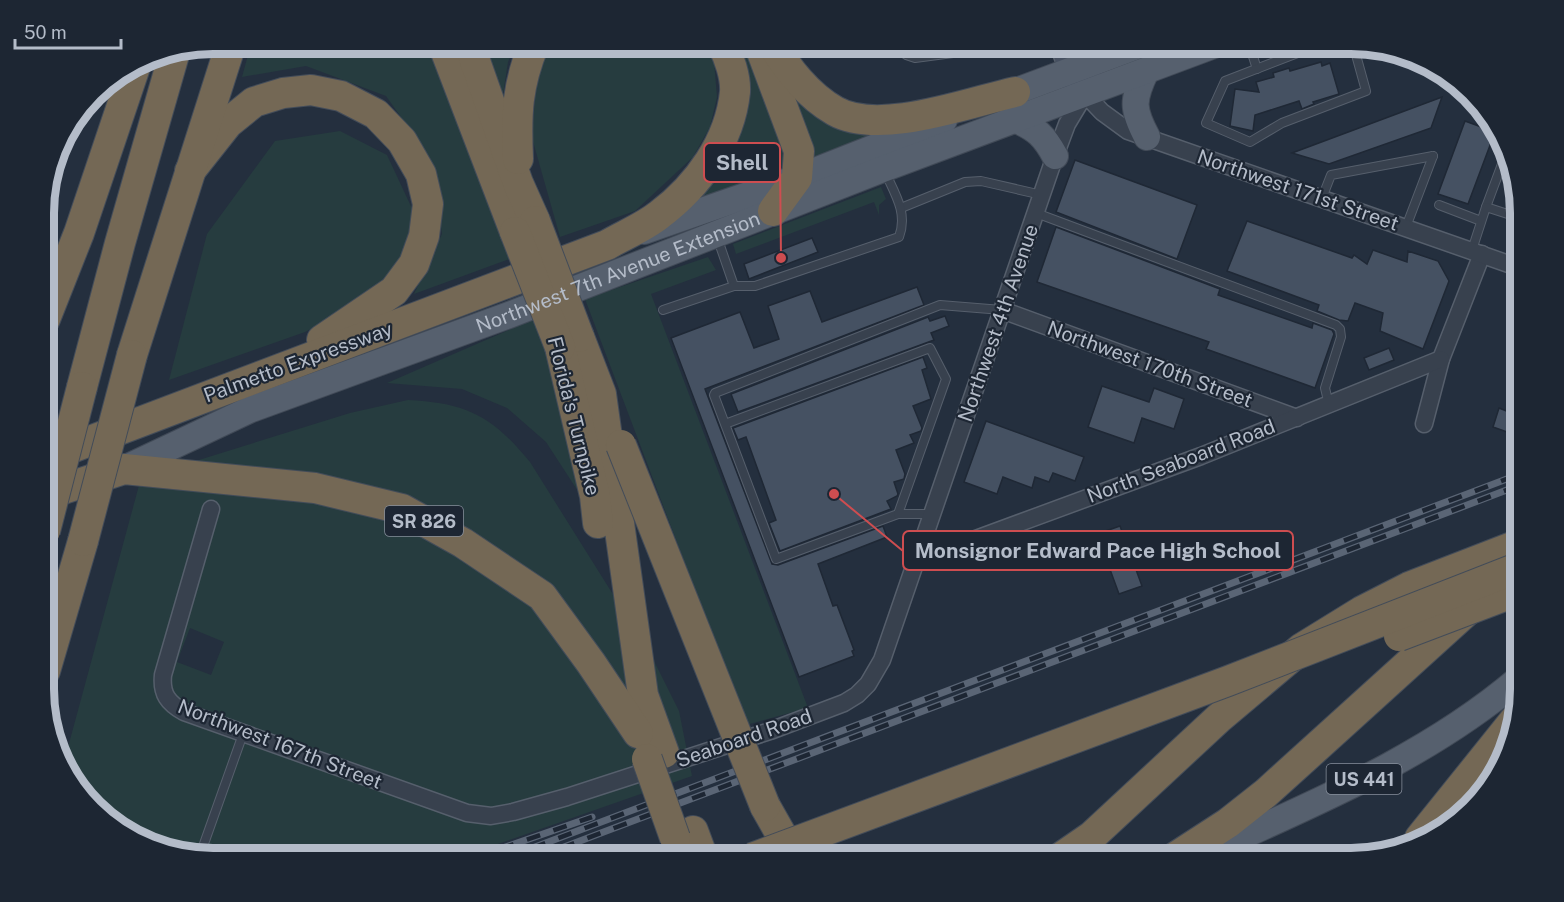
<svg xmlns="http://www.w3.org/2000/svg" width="1564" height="902" font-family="'Public Sans',sans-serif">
  <rect width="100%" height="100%" fill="#242f3e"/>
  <g fill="#263c3f" fill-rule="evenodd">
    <path d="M251,44h177l84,214 -98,36 28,-60 -12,-76 -44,-62 -80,-30 -64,11z"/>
    <path d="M480,44h36l-8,18 -6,39z"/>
    <path d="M551,44h152l11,17 3,36 -7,30 -17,30 -58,54 -75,26 -28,-99 5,-70z"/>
    <path d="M737,44h13l41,118 -110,50 43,-50z"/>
    <path d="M776,66l92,65 5,6 -61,20z"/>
    <path d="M340,131l47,24 29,62 -22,69 -89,46 -136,48 38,-146 68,-93z"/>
    <path d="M881,187l5,12 -7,6v10l-5,-13 -138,52 -3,-10z"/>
    <path d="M708,257l8,13 -65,24 157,414 -62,17 -161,-426z"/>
    <path d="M534,319l96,252 -84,-129 -39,-34 -45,-19 -75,-6z"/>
    <path d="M408,400c59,3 84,16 122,62l121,193 28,56 13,65 -234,82h-246l-84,-22 -56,-52 -8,-22 77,-284 209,-65zM190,628l34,14 -13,33 -34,-13z"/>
  </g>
  <g fill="#455162" stroke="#1f2835" stroke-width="1.5">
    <path d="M1321,62l1,4 8,-3 9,31 -26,8 1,2 -12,5 -3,-8 -44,14 -2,16 -23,-5 5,-37 24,3 -3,-10 18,-5 -1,-4 16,-5 1,3z"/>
    <path d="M1442,97l-11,31 -102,36 -37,-11z"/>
    <path d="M1465,121l30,11 -27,72 -30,-10z"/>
    <path d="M1075,160l122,45 -20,54 -121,-47z"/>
    <path d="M1247,221l105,37 2,-3 13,9 6,-14 34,12 1,-11 30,10 11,20 -26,68 -43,-18 3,-18 -28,-10 -7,18 -9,-1 -22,-9 2,-6 -92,-34z"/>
    <path d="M1056,227l164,62 -2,6 94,33 1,-5 19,7 2,4 -19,54 -109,-39 3,-7 -172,-60z"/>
    <path d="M812,238l6,14 -69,27 -5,-15z"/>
    <path d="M917,287l7,18 -219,84 67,175 6,1 105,-39 4,11 -69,27 15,42 4,-1 17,45 -2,1 2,5 -55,21 -128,-339 69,-26 14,36 25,-9 -11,-33 42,-15 12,31z"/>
    <path d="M945,316l4,10 -18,7 3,7 -196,72 -7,-18 197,-77 2,4z"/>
    <path d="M1389,348l5,12 -25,10 -5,-12z"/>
    <path d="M923,357l4,11 -5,2 9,29 -18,7 9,22 -1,3 -11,4 4,8 -18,7 9,24 -1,5 -10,3 4,12 -1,2 -10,5 4,8 -111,42 -11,-28 7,-3 -30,-83 -8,3 -5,-12z"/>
    <path d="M1102,386l47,16 5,-14 30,11 -10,30 -32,-11 -8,25 -46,-16z"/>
    <path d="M1499,408l15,6 -7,18 -14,-5z"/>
    <path d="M986,421l98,36 -9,24 -22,-8 -4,9 -14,-5 -3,11 -29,-11 -6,17 -33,-12z"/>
    <path d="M1120,526l22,60 -23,8 -22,-60z"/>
  </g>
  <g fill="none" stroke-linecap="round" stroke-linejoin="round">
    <defs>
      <g id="lane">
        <path d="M904,44l2,11 9,3 107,-14"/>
        <path d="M1249,44l8,25"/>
        <path d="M1321,44l-96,37 -19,42 44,19 32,-19 84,-32 -13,-47"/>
        <path d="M1322,198l9,-23 102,-19"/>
        <path d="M1439,205l42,16"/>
        <path d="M1486,207l19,-51"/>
        <path d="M901,208l64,-26 16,-1 61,14"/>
        <path d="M1036,213l300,112 4,4 1,8 -16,51 4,17"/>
        <path d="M1406,227l27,-71"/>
        <path d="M717,237l17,49"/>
        <path d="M1472,250l14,-43 34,11"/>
        <path d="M663,310l71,-24h21l144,-49c9,-24 -4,-43 -14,-65"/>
        <path d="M725,424l205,-76 16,31 -48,135 -122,45 -62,-164 1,-2 225,-88 62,5"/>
        <path d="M898,514h35"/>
        <path d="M200,855l43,-121"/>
      </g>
      <g id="street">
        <path d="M1002,310l295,108"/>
        <path d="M1424,424l17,-65 41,-105"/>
        <path d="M211,509l-48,166c-2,19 5,28 21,37l283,101 24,3 22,-4 54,-15 203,-66 74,-28 13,-8 11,-11 14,-24 173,-504 12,-32 18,-30 17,18 26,19 392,137"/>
        <path d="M919,555l38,-9 244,-90 240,-97"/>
      </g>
      <g id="secondary">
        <path d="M1061,44l10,27 9,14"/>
        <path d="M1085,44l5,20 -3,17"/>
      </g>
      <g id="primary">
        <path d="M1146,71c-14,29 -14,38 1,66"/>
        <path d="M998,98l144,-54"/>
        <path d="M1016,120c20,8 29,17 39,36"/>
        <path d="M644,231l153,-53 147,-58"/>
        <path id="s1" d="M124,469l125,-59 260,-95 374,-146 334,-125"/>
        <path d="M1194,858c113,-52 230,-98 326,-180"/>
      </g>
      <g id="highway">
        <path d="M443,44l72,188"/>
        <path d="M469,44l49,139 17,38"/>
        <path d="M759,44l40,107 -2,27 -24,33"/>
        <path d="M772,44c16,25 35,51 63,67 44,25 132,-8 180,-19"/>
        <path d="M518,159c-2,-46 -1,-73 16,-115"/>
        <path d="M190,171l38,-48 26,-21 29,-9 28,-3 30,6 35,18 26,27 19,33 7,30 -4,32 -10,28 -20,27 -72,49"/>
        <path d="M45,319l34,-86 57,-169"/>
        <path d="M579,337l22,57 42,301 21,58"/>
        <path d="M560,347l35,149 3,27"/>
        <path d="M132,355l99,-311"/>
        <path d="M82,387l38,-144 55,-192"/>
        <path d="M45,458l562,-213c17,-10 37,-18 52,-30 39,-29 71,-74 76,-123 1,-15 -6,-35 -13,-48"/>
        <path d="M45,495l79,-26 191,19 87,21 61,34 79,53 49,67 47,70"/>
        <path d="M45,671l38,-130"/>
        <path d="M765,806l17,30 19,22"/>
        <path d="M693,831l10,27"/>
        <path d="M1420,838l94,-117"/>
        <path d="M1060,858l32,-22 127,-118 83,-70 60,-37 47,-24 111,-43"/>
        <path d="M1174,858l54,-35 38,-30 202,-183"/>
      </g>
    </defs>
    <use href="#lane" stroke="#565f6c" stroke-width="10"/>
    <use href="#street" stroke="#565f6c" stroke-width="19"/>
    <use href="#secondary" stroke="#565f6c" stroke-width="25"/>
    <use href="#primary" stroke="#414a57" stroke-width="28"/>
    <use href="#highway" stroke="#434c59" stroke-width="32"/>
    <use href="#lane" stroke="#38414e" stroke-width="8"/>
    <use href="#street" stroke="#38414e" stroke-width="16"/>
    <use href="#secondary" stroke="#465061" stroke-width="22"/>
    <use href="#primary" stroke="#56606e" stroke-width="26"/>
    <use href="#highway" stroke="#746855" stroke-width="30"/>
    <defs>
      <g id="rail">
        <path d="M474,858l118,-41"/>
        <path d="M506,858l1014,-384"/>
        <path d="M535,858l985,-373"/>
      </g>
    </defs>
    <use href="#rail" stroke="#5a6575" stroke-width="7"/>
    <use href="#rail" stroke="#1d2633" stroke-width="4.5" stroke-dasharray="14" stroke-linecap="butt"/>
    <defs>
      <g id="highway-bridge">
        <path d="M535,221l44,116"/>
        <path d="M515,232l45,115"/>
        <path d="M621,445l144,361"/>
        <path d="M45,531l37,-144"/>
        <path d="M83,541l49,-186"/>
        <path d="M1399,636l121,-46"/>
        <path d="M647,759l28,79"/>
        <path d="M752,858l476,-177 292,-114"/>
      </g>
    </defs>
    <use href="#highway-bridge" stroke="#434c59" stroke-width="32" stroke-linecap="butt"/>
    <use href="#highway-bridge" stroke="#746855" stroke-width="30"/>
  </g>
  <g text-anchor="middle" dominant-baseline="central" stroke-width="4.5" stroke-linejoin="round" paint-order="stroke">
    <g fill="#1d2633" stroke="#878f9c" stroke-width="1.5">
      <rect x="385" y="506" width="78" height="30" rx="4.5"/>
      <rect x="1326.5" y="764" width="75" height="30" rx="4.5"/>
    </g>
    <g font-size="18" font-weight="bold" fill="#b4bcc9">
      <text x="424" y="521">SR 826</text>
      <text x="1364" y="779">US 441</text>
    </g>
    <g font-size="20" fill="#b4bcc9" stroke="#1d2633">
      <text transform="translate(1298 190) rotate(19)">Northwest 171st Street</text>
      <text stroke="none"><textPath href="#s1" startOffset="532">Northwest 7th Avenue Extension</textPath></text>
      <text transform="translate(998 323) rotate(-71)">Northwest 4th Avenue</text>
      <text transform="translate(298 362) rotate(-20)">Palmetto Expressway</text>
      <text transform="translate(1150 364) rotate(20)">Northwest 170th Street</text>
      <text transform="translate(574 416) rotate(76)">Florida's Turnpike</text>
      <text transform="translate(1181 461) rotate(-21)">North Seaboard Road</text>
      <text transform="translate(744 738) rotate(-19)">Seaboard Road</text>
      <text transform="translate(280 744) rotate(21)">Northwest 167th Street</text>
    </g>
  </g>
  <path d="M0 0H1564V902H0ZM213 54H1351A159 159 0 0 1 1510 213V689A159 159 0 0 1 1351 848H213A159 159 0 0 1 54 689V213A159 159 0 0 1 213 54Z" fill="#1d2633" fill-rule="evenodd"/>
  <path fill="none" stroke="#b4bcc9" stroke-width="8" d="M213 54H1351A159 159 0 0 1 1510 213V689A159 159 0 0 1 1351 848H213A159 159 0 0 1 54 689V213A159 159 0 0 1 213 54Z"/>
  <path fill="none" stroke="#ce4d50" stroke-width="2" d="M781 258L780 163M834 494L903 551"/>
  <g fill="#ce4d50" stroke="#1d2633" stroke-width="2">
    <circle cx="781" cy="258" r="6"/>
    <circle cx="834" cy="494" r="6"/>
  </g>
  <g fill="#1d2633" stroke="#ce4d50" stroke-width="2">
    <rect x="704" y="143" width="76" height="39" rx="6"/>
    <rect x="903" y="531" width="390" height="39" rx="6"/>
  </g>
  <g font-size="21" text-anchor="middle" font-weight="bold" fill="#b4bcc9">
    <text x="742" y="170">Shell</text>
    <text x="1098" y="558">Monsignor Edward Pace High School</text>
  </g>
  <path d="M15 39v9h106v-9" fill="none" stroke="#b4bcc9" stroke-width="3"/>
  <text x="24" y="39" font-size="18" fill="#b4bcc9" stroke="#1d2633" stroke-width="4.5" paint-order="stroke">50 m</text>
</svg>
